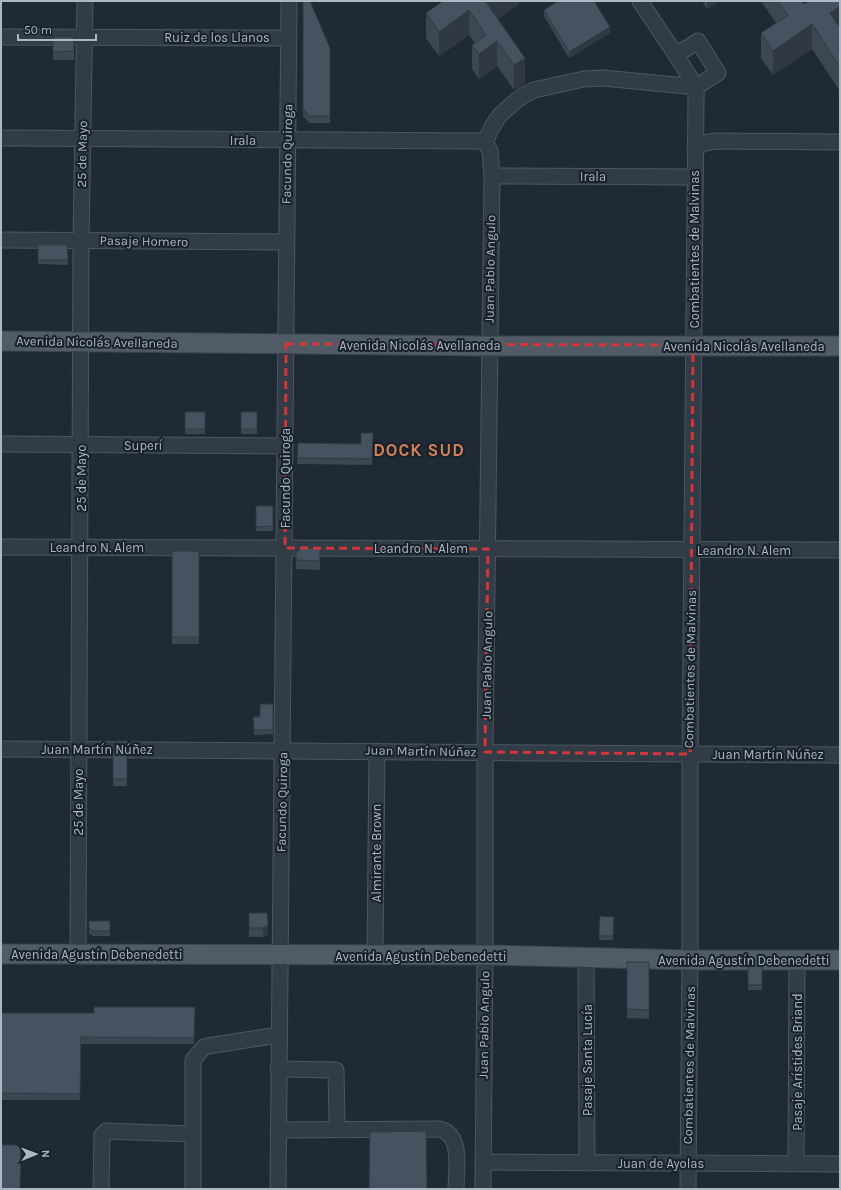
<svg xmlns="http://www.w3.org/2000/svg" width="841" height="1190" font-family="Karla,sans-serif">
  <rect width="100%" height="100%" fill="#1f2a35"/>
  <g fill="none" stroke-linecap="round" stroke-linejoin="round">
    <defs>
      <g id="minor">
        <path d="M640,1l36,54"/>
        <path d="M1,37l288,1"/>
        <path d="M1,138l477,3 7,1"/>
        <path d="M485,142l7,-15 8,-12 17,-15 9,-6 8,-4 50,-11 19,-1 93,9 22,-14 -20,-32 -22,14 20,32v10l-6,657v206l-2,229"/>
        <path d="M695,149l9,-6 12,-2 124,1"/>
        <path d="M492,176l203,1"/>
        <path d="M1,240l285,2"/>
        <path d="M1,444l284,2"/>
        <path d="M1,547l839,3"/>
        <path d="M1,749l839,6"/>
        <path d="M78,954l3,-714 4,-239"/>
        <path d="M375,955l2,-204"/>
        <path d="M586,957l1,206"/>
        <path d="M278,1069l58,1 1,52"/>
        <path d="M278,1130l162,-1c23,6 16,41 16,60"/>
        <path d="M483,1162l357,2"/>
        <path d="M796,1163l1,-203"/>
        <path d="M101,1189l1,-54 4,-4 87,3"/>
        <path d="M193,1189v-129l11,-13 4,-1 70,-11"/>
        <path d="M278,1189l11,-1188"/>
        <path d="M483,1189l2,-234v-203l7,-576 -2,-25 -5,-9"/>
      </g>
      <g id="major">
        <path d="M1,341l488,5h351"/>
        <path d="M1,954l484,1 205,5h150"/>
      </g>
    </defs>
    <use href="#minor" stroke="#4d5761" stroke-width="17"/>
    <use href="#major" stroke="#3c454f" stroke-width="21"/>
    <use href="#minor" stroke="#323c46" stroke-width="15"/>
    <use href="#major" stroke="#505b66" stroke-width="19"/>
  </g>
  <g fill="#3b4752">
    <path d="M303,1l27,47v75h-21l-6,-7z"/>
    <path d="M519,1v3l-21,15 27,64 -11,7 -17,-24 -18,13 -7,-10v-24l3,-2 -6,-8 -30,21 -13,-18v-25z"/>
    <path d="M702,1h17l-12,8z"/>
    <path d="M761,1h41l2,3 36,-3v90l-28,-42 -39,26 -12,-17v-25l15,-10z"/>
    <path d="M544,10l66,23 -41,25 -25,-42z"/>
    <rect x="53" y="37" width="21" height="23"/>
    <path d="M38,245h29l1,20 -30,-1z"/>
    <rect x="185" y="412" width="20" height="22"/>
    <rect x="241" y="412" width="16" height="22"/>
    <path d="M373,433l-1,32 -75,-1 1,-21 63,1z"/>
    <rect x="256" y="506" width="17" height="25"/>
    <path d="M320,548v22l-24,-1v-17z"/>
    <rect x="172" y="551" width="27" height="93"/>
    <path d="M273,704v30l-19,1 -1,-18h7z"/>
    <rect x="113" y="753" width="14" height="33"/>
    <path d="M249,913l19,21 -5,3h-14z"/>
    <path d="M600,916l14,1 -1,23h-14z"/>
    <path d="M89,921h21v15h-17l-4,-3z"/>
    <path d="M627,962h22v57l-22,-1z"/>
    <rect x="748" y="966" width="14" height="24"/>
    <path d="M195,1007l-1,37h-113l-1,56h-79v-87h93z"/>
  </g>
  <g fill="#303942">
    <path d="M488,1h31v3l-33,23v-25z"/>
    <path d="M707,1h12l-12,8z"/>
    <path d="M840,6v25l-10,-18z"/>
    <path d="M469,10v25l-30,21v-24z"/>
    <path d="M812,24v25l-39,26v-24z"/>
    <path d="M610,27v6l-41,25v-6z"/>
    <path d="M497,41v25l-18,13v-25z"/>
    <path d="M525,58v25l-11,7v-25z"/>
    <path d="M268,925v9l-5,3v-9z"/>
  </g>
  <g fill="#45525f" stroke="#303942">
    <path d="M303,1h7l20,47v68h-21l-6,-7z"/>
    <path d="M443,1h45l-2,1 39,56 -11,7 -17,-24 -18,13 -7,-9 14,-10 -17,-25 -30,22 -13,-19z"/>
    <path d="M558,1h36l16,26 -41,25 -25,-42z"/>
    <path d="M778,1h24l2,3 5,-3h31v5l-10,7 10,15v39l-28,-43 -39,27 -12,-18 27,-18z"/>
    <path d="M53,37h21v14l-21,1z"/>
    <path d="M38,245h29l1,15h-30z"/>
    <rect x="185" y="412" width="20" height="17"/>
    <rect x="241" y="412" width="16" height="17"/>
    <path d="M361,433h12l-1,26 -75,-1 1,-15 63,1z"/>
    <path d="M256,506h17v20l-17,1z"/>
    <path d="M302,548h18v13l-24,-1v-8z"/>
    <rect x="172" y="551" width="27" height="86"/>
    <path d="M260,704h13v26h-19l-1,-13h7z"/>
    <rect x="113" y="753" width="14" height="26"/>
    <path d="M249,913h18l1,12 -5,3h-14z"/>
    <path d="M600,916l14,1 -1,19h-14z"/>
    <path d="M89,921h21v10h-17l-4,-3z"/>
    <path d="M627,962h22v48l-22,-1z"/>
    <rect x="748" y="966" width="14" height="19"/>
    <path d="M94,1007h101l-1,31 -113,-1 -1,57 -79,-1v-80h93z"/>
    <path d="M426,1131l1,58h-58l1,-57z"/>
    <path d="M1,1145h20l-1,44h-19z"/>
  </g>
  <path fill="none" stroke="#d23638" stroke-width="3" stroke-dasharray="8 5" stroke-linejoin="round" d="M286,344l407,1 -3,409 -205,-2 3,-203 -203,-1z"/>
  <g text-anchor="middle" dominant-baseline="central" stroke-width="4" stroke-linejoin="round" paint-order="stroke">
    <g font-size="13" fill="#acb7c3" stroke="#18212a">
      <text x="217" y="37">Ruiz de los Llanos</text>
      <text x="243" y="140">Irala</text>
      <text transform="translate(82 154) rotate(-89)">25 de Mayo</text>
      <text transform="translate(287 154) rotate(-89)">Facundo Quiroga</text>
      <text x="593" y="176">Irala</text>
      <text transform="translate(144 241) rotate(1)">Pasaje Homero</text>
      <text transform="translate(694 249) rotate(-90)">Combatientes de Malvinas</text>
      <text transform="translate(490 269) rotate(-89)">Juan Pablo Angulo</text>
      <text transform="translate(97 342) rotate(1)">Avenida Nicolás Avellaneda</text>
      <text x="420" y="345">Avenida Nicolás Avellaneda</text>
      <text x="744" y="346">Avenida Nicolás Avellaneda</text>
      <text x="143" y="445">Superí</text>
      <text transform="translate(81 478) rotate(-90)">25 de Mayo</text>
      <text transform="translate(285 478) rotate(-90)">Facundo Quiroga</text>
      <text x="97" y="547">Leandro N. Alem</text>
      <text x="421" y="548">Leandro N. Alem</text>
      <text x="744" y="550">Leandro N. Alem</text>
      <text transform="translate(487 665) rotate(-89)">Juan Pablo Angulo</text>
      <text transform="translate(690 669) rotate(-89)">Combatientes de Malvinas</text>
      <text x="97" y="749">Juan Martín Núñez</text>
      <text transform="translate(421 751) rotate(1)">Juan Martín Núñez</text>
      <text x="768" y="754">Juan Martín Núñez</text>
      <text transform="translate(78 802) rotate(-90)">25 de Mayo</text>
      <text transform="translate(282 802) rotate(-89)">Facundo Quiroga</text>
      <text transform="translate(376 853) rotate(-90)">Almirante Brown</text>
      <text x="97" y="954">Avenida Agustín Debenedetti</text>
      <text x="421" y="956">Avenida Agustín Debenedetti</text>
      <text x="744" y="960">Avenida Agustín Debenedetti</text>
      <text transform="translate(484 1025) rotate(-89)">Juan Pablo Angulo</text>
      <text transform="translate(587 1060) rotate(-90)">Pasaje Santa Lucía</text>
      <text transform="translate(797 1062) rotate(-90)">Pasaje Arístides Briand</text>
      <text transform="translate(689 1065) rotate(-89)">Combatientes de Malvinas</text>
      <text x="661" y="1163">Juan de Ayolas</text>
    </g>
    <g font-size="17" font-weight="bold" letter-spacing="1" fill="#d38257" stroke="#18212a">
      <text x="419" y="450">DOCK SUD</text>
    </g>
  </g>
  <rect width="841" height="1190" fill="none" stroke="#acb7c3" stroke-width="4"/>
  <g transform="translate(36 1154) rotate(89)" stroke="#18212a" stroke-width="3" paint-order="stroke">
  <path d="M0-3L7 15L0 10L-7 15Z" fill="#acb7c3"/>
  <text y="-6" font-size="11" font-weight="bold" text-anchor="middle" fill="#acb7c3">N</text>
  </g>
  <path d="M18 34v6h78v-6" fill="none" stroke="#acb7c3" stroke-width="2"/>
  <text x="24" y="34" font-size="12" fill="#acb7c3" stroke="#18212a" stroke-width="3" paint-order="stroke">50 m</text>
</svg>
